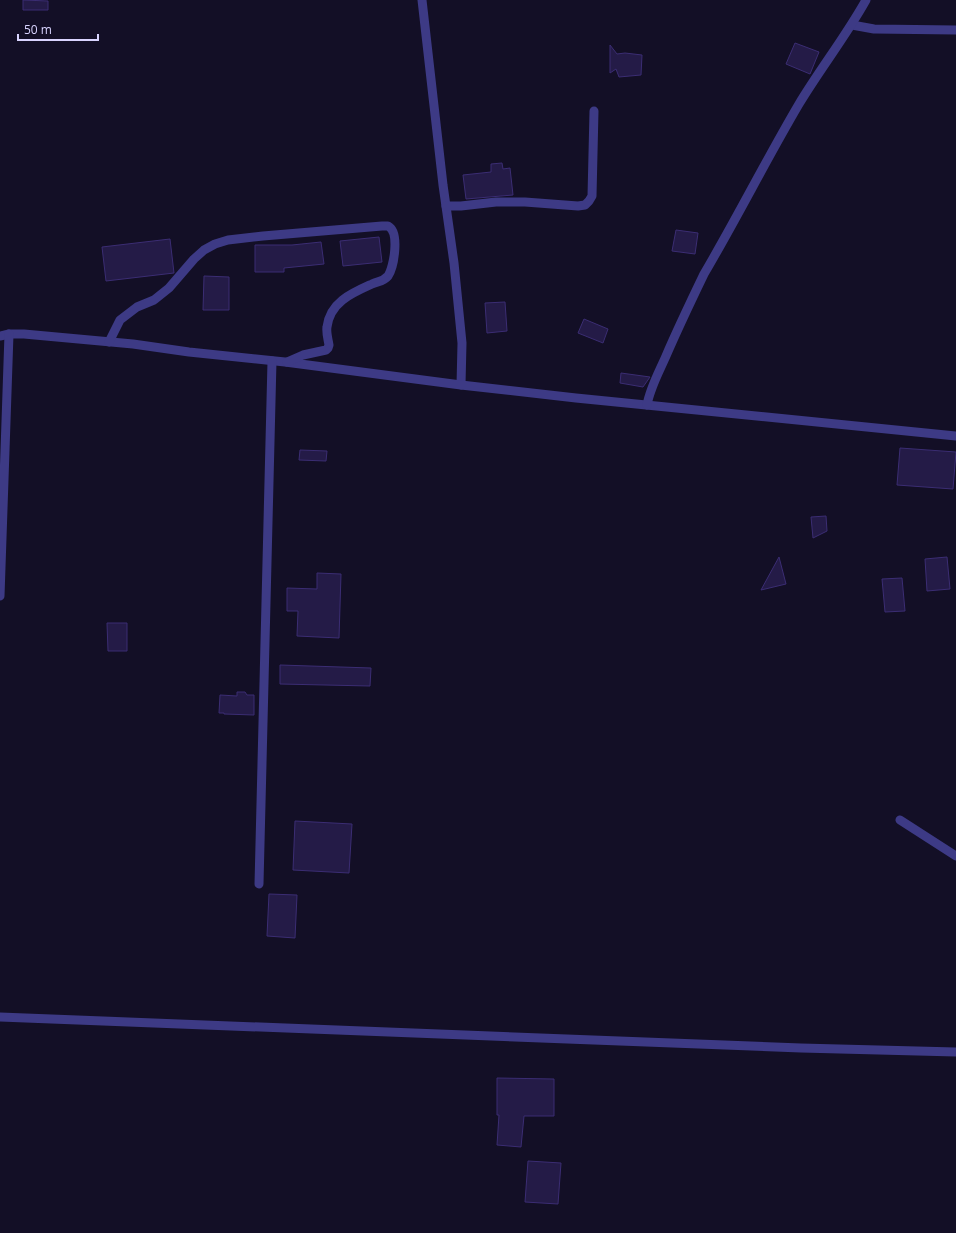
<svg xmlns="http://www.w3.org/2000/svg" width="956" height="1233" font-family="'Open Sans',sans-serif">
  <rect width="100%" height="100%" fill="#130f26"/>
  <g fill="#241b47" stroke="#3b2d73">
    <path d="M23,0l25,1v9h-25z"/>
    <path d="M795,43l24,9 -9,22 -24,-10z"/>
    <path d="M610,45l7,9 8,-1 17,2 -1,20 -22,2 -3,-8 -6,4z"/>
    <path d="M502,163l1,6 7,-1 3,27 -47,4 -3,-24 28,-3v-8z"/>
    <path d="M676,230l22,3 -3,21 -23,-3z"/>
    <path d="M379,237l3,25 -39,4 -3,-25z"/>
    <path d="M170,239l4,34 -68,8 -4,-34z"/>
    <path d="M321,242l3,22 -40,4v4h-29v-27h37z"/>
    <path d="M204,276l25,1v33h-26z"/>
    <path d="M505,302l2,29 -20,2 -2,-30z"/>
    <path d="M584,319l24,10 -5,14 -25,-10z"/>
    <path d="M621,373l29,4 -7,10 -23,-4z"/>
    <path d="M900,448l56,4 -3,37 -56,-4z"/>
    <path d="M300,450l27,1 -1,10 -27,-1z"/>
    <path d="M826,516l1,15 -14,7 -2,-21z"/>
    <path d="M779,557l7,27 -25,6z"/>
    <path d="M947,557l3,32 -23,2 -2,-32z"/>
    <path d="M317,573l24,1 -2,64 -42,-2 1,-25h-11v-23l30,1z"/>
    <path d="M902,578l3,33 -20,1 -3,-33z"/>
    <path d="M107,623h20v28h-19z"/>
    <path d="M280,665l91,3 -1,18 -90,-2z"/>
    <path d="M237,692h8l2,3h7v20l-30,-1v-1h-5l1,-18 17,1z"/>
    <path d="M295,821l57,3 -3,49 -56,-3z"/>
    <path d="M269,894l28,1 -2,43 -28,-2z"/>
    <path d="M497,1078l57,1v37h-30l-3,31 -24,-2 2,-30h-2z"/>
    <path d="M528,1161l33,2 -3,41 -33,-2z"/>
  </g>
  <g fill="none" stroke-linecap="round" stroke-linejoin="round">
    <g stroke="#3d3a85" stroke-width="9">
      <path d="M422,0l21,185 11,78 8,80 -1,42"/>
      <path d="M852,25l22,4 82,1"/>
      <path d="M446,206h15l35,-4h29l53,4 7,-1 4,-4 3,-5 2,-85"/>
      <path d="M0,336l9,-2h15l109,10 56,8 96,10 176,23 115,13 380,38"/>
      <path d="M109,342l11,-22 17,-13 17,-7 15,-12 25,-29 10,-9 11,-6 13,-4 35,-4 119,-10c2,0 4,0 6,0 12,6 6,41 0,50 -5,6 -10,5 -16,8 -20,9 -42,18 -45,43 -1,5 1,12 2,18l-1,3 -2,2 -23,5 -16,7"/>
      <path d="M647,405c3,-17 12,-33 19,-49 12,-28 25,-55 38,-82 33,-56 62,-114 95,-170 21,-35 47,-68 67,-104"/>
      <path d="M0,596l9,-262"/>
      <path d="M900,820l56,36"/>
      <path d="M259,884l13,-523"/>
      <path d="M0,1017l801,31 155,4"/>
    </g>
  </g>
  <path d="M18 34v6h80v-6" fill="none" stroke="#d9d4ff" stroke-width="2"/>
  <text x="24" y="34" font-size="12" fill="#d9d4ff" stroke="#130f26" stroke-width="3" paint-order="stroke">50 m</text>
</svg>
